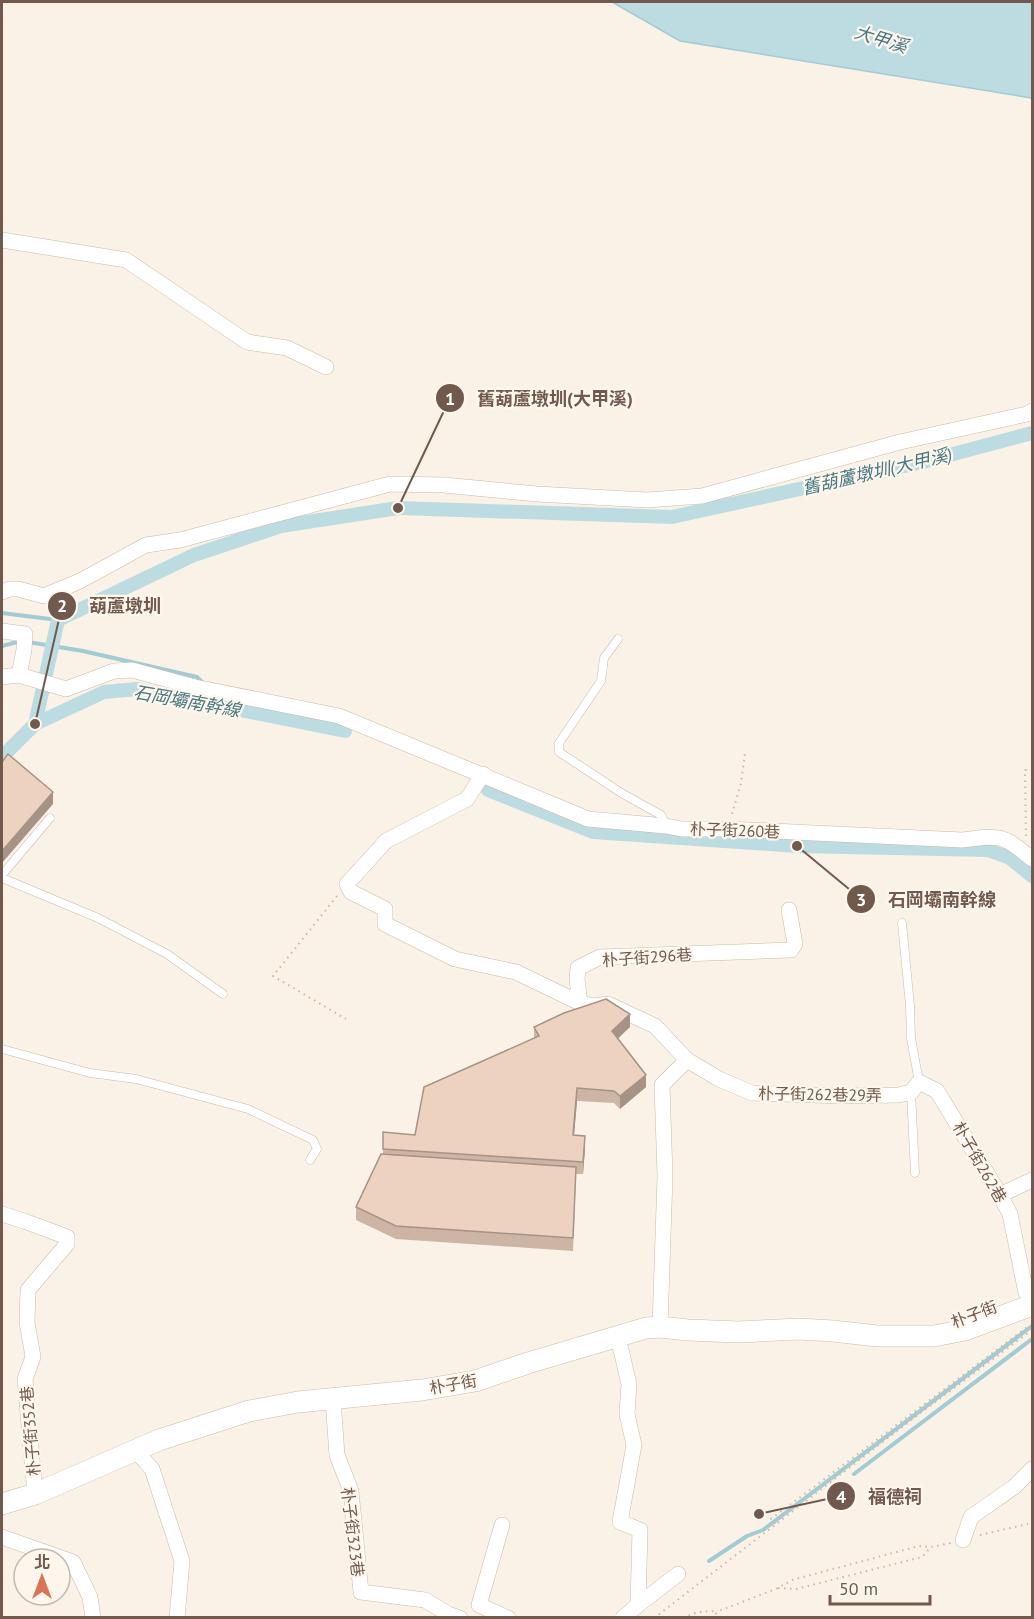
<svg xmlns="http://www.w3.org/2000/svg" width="1034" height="1619" font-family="'PT Sans','Noto Sans TC',sans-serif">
  <rect width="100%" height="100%" fill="#faf2e6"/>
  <path fill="#bcdce2" stroke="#a3cbd3" stroke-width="1.5" d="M612,2h420v96l-352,-57z"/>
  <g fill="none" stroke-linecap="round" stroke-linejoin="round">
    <g stroke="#a3cbd3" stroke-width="4">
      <path d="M2,613l56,7"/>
      <path d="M28,642l55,9 114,26 6,6"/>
      <path d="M2,646l19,-5"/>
      <path d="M854,1474l178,-135"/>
      <path d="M709,1561l38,-25 16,-6 269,-204"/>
    </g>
    <g stroke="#bcdce2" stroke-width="14">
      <path d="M35,724l23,-104 136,-65 87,-29 117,-18 274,9 255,-56 105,-28"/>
      <path d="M2,757l33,-33 69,-32 33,-3 208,42"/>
      <path d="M488,790l105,42 204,14 191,4 22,8 22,18"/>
    </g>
    <defs>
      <g id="lane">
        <path d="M618,639l-14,19 -3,23 -42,62v9l64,42 38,21 5,11"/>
        <path d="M2,875l48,-57"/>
        <path d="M2,878l96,40 69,36 56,40"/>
        <path d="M902,923l8,83 1,32 8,44"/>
        <path d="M2,1049l88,24 46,6 112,30 65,31 4,9 -7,11"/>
        <path d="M911,1092l4,81"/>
      </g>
      <g id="street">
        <path d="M2,240l124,20 121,82 40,6 39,19"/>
        <path d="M2,592l8,-3h8l26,7 36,-15 66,-36 34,-5 210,-56 54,1 93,9 110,6 55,-4 198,-54 127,-28 5,-3"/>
        <path d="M2,631l23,3 -1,16 -5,25"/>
        <path d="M2,677l17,-2 47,14 48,-18 18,-1 63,17 144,29 249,103 78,7 16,3h46l234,11c39,-5 40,-6 70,19"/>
        <path d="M483,774l-16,25 -81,42 -39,43 4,8 34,17v15l70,35 61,13 64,31"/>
        <path d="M687,1060l32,19 33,14 89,3 58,-1 12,-3 8,-10 18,9 63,104 10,19 16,79"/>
        <path d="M1000,1195l32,-15"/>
        <path d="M2,1214l22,7 43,16v7l-39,46 -1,32 6,35 -8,22 10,115"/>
        <path d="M660,1327l5,-151 -3,-91 25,-25 -32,-34 -47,-22 -14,2 -14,-3 -3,-24 1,-11 22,-11 191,-7 4,-6 -6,-34"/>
        <path d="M618,1337l11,47 -2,30 7,31 -14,77 20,8 -2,75 -15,13"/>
        <path d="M333,1400l4,55 14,36 10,101 64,8 23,14 12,4"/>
        <path d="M135,1450l17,19 30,92 -5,57"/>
        <path d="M502,1525l-23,80 29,13"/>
        <path d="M2,1537l71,25 17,35 3,21"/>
        <path d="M963,1540l8,-23 43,-30 18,-18"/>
        <path d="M638,1605l40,-31"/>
      </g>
      <path id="secondary" d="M2,1504l33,-10 124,-54 90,-29 49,-9 124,-12 53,-9 53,-18 118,-35 14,-1 28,3 50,2 61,-3 34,2 44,5h57l31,-6 67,-25"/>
    </defs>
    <use href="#lane" stroke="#cbbaad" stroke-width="9"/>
    <use href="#street" stroke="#cbbaad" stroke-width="16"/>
    <use href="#secondary" stroke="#cdbbab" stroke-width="22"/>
    <g stroke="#d2b6a3" stroke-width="2" stroke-dasharray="1.5 4.5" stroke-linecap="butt">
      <path d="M732,814l9,-31 4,-30"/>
      <path d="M1026,836l-1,-66h7"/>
      <path d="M337,896l-64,80 73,43"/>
      <path d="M775,1524l-4,-5 259,-194"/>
      <path d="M980,1535l52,-12"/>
      <path d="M778,1588l18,1 126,-32 9,-10"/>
      <path d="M654,1618l260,-200 118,-88"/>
      <path d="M683,1618l15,-6 20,-1"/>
      <path d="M711,1618l8,-7 59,-23 14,-8 127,-34 12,1 20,-4"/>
    </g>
    <use href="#lane" stroke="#fff" stroke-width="8"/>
    <use href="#street" stroke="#fff" stroke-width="15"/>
    <use href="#secondary" stroke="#fff" stroke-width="21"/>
  </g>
  <path fill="#ccb5a5" d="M534,1027h96l-12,11 28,49 -26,22 -6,-6 -37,-2 -3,34 11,14 -2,25h-7l-3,77 -177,-12 -40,-19v-13l27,-53v-22l32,3 119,-97z"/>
  <g fill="#a69386">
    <path d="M53,792v12l-51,59v-12z"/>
    <path d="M630,1014v13l-18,17v-13z"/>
    <path d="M646,1075v12l-26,22v-13z"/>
    <path d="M577,1088v13l-4,46v-12z"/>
    <path d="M585,1136v13l-2,25v-12z"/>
  </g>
  <g fill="#edd2c0" stroke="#a69386" stroke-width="1.5">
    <path d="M8,754l45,38 -51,59v-89z"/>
    <path d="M606,999l24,15 -18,17 34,44 -26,21 -6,-5 -37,-3 -4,47 12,1 -2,26 -200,-13v-17l32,3 9,-48 115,-51 -5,-9 30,-14z"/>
    <path d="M381,1154l195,13 -3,71 -177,-12 -40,-19z"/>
  </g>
  <g text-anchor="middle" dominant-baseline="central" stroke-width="4.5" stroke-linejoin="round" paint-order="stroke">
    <g font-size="16" fill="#715a4d" stroke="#fdf6ec">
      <text transform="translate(735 830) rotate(2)">朴子街260巷</text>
      <text transform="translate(647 957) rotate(-4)">朴子街296巷</text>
      <text transform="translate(820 1094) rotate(1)">朴子街262巷29弄</text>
      <text transform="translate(980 1162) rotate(60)">朴子街262巷</text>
      <text transform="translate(974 1314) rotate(-21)">朴子街</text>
      <text transform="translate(453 1384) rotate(-10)">朴子街</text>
      <text transform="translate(30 1431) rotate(-95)">朴子街352巷</text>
      <text transform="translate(353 1532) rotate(83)">朴子街323巷</text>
    </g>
    <g font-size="18" font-style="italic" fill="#497882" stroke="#fdf6ec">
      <text transform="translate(881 39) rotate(17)">大甲溪</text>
      <text transform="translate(877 471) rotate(-13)">舊葫蘆墩圳(大甲溪)</text>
      <text transform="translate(187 701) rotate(10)">石岡壩南幹線</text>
    </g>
  </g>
  <path fill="none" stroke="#715a4d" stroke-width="2" d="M398 508L450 398M35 724L62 606M797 846L861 899M759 1514L841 1496"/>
  <g fill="#715a4d" stroke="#fdf6ec" stroke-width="2">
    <circle cx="398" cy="508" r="6"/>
    <circle cx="35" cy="724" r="6"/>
    <circle cx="797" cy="846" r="6"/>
    <circle cx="759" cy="1514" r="6"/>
    <circle cx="450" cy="398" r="15"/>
    <circle cx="62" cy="606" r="15"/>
    <circle cx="861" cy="899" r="15"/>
    <circle cx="841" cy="1496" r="15"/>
  </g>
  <g font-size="18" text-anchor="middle" font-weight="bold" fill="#fff">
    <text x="450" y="405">1</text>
    <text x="62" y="612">2</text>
    <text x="861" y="906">3</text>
    <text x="841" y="1503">4</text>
  </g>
  <g font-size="18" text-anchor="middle" font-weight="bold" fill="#715a4d" stroke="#fdf6ec" stroke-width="4.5" stroke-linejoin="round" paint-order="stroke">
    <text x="555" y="405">舊葫蘆墩圳(大甲溪)</text>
    <text x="125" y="612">葫蘆墩圳</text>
    <text x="942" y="906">石岡壩南幹線</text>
    <text x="895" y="1503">福德祠</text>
  </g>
  <rect width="1034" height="1619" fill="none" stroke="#715a4d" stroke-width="6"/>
  <g transform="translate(42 1577)"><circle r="28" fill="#fdf6ec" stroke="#c5b8ac" stroke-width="1.5"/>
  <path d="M0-4.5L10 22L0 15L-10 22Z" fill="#d97456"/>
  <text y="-9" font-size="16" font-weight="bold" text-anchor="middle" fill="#715a4d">北</text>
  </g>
  <path d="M830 1595v9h100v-9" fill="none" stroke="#715a4d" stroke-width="3"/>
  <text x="839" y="1595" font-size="18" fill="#715a4d" stroke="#fdf6ec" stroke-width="4.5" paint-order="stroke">50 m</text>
</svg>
